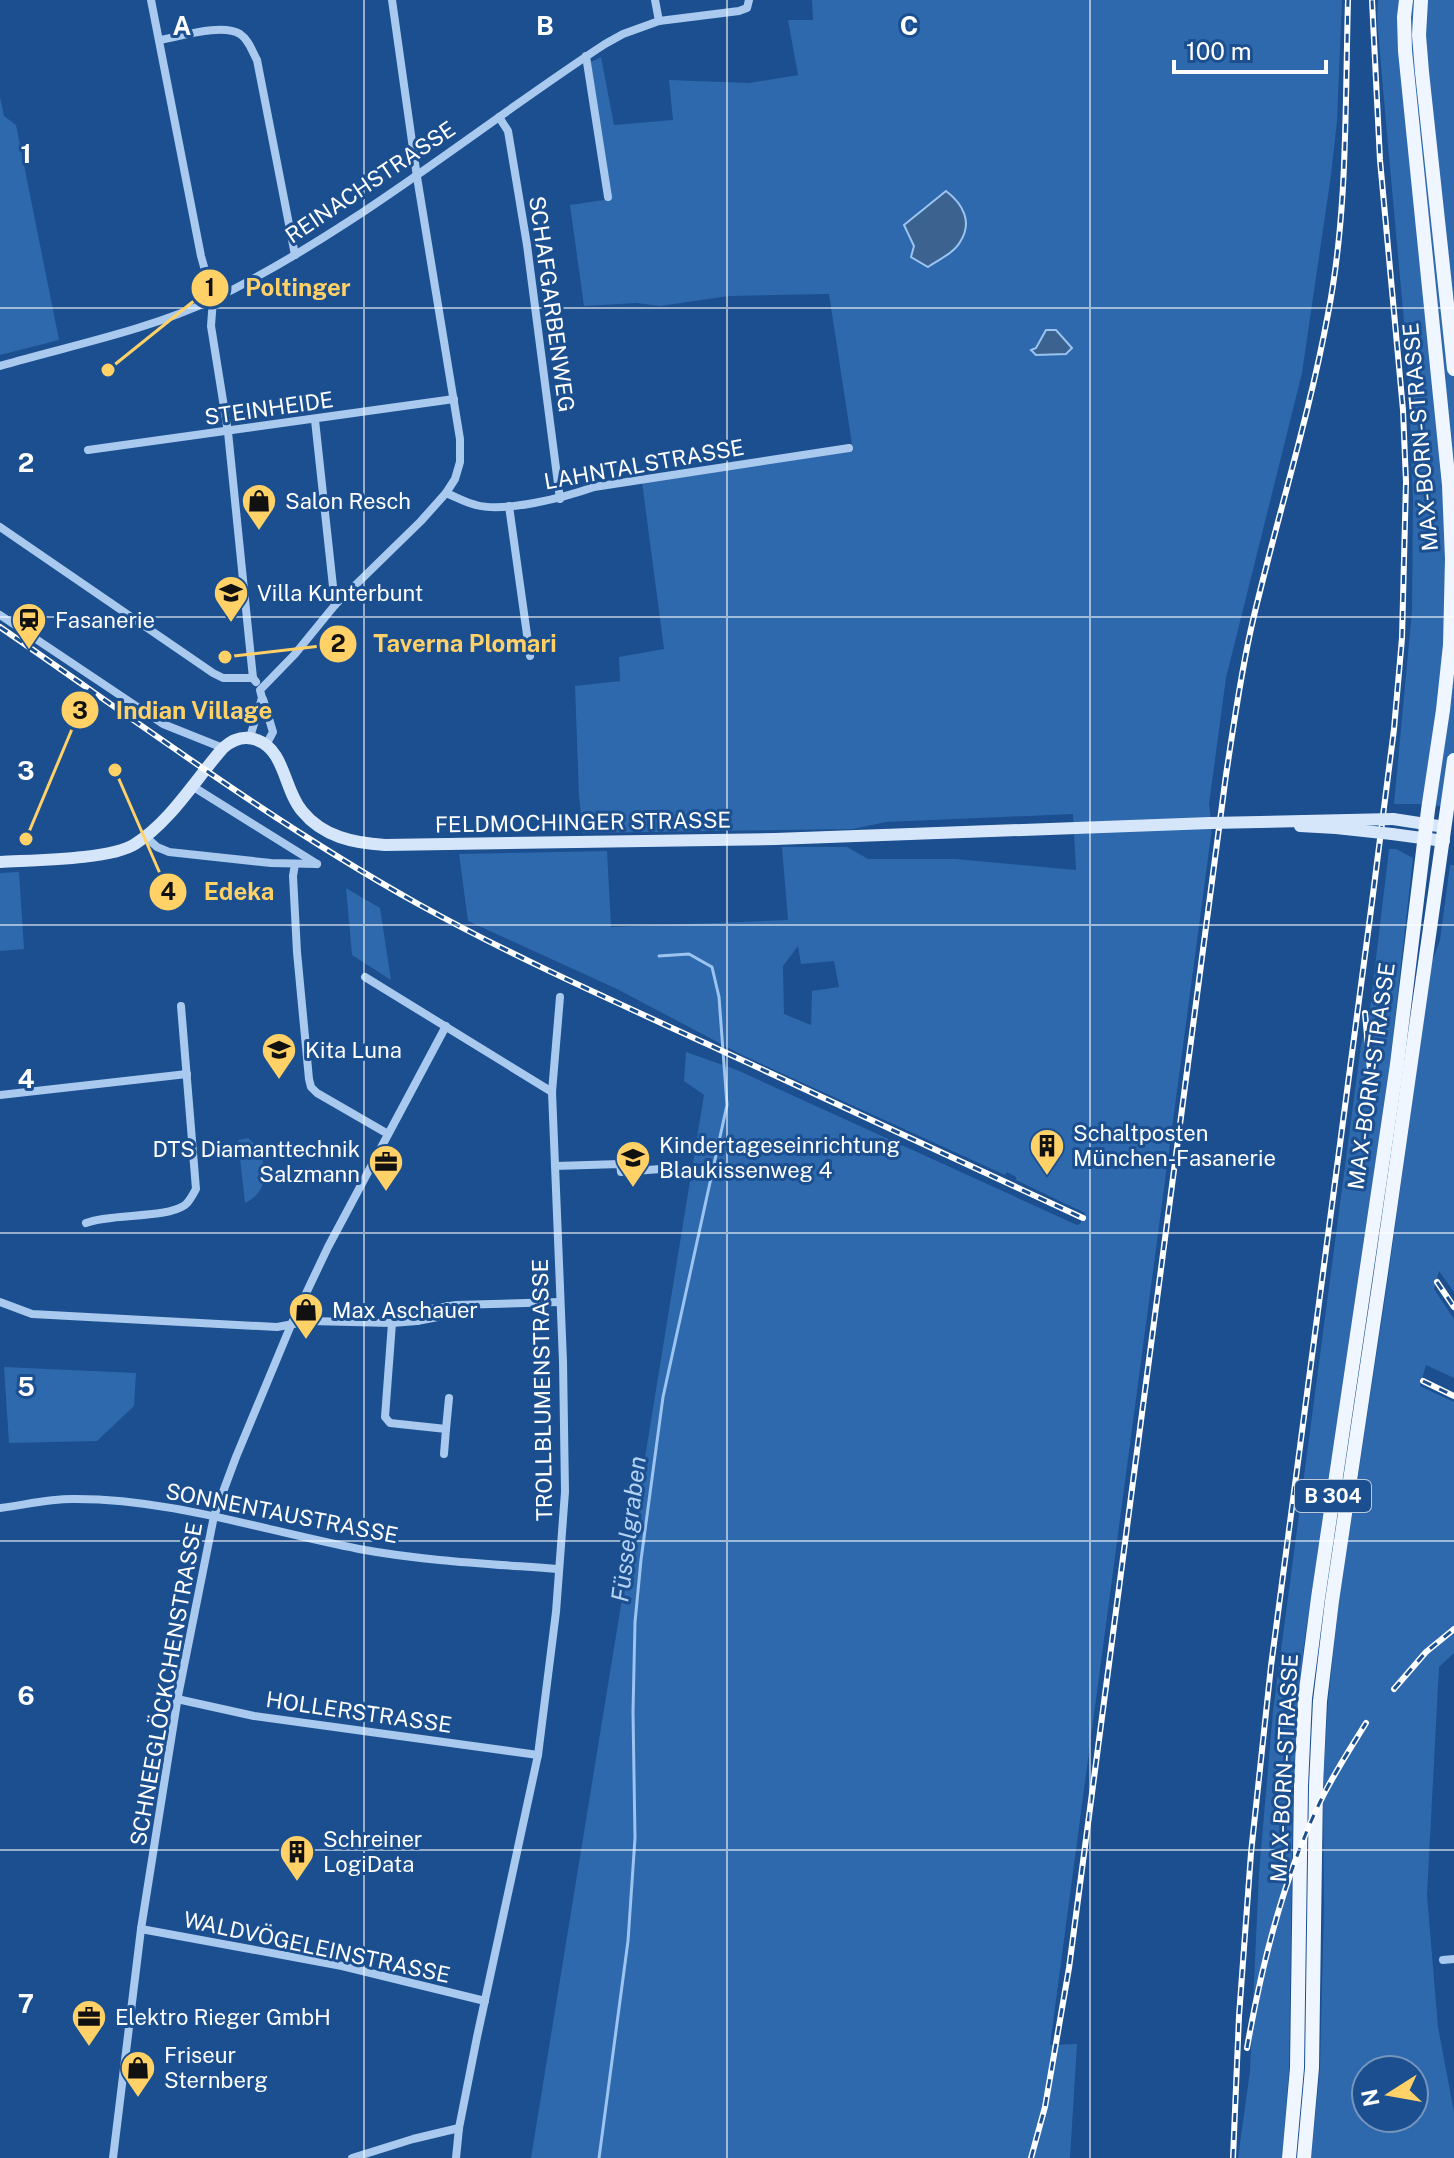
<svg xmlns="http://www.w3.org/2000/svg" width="1454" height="2158" font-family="'Public Sans',sans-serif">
  <rect width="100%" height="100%" fill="#1b4f8f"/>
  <g fill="#2e69ad" fill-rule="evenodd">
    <path d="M812,0h530l-5,121 -6,54 -29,198 -76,305 -17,126 3,24 -162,1217 27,-1 -7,114h-539l173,-1063 -20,-14 2,-29 51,18 340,155 3,-1 5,-11 -69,-33v-3l-9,-5 -2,3 -263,-120 -125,-66 -149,-68 -9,-67 148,-3 4,76 177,-7 -6,-73h65l21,12h88l120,11 -3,-56 -187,8 -33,7 -270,4 -4,-37 -4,-110 45,-5 -1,-24 45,-8 -22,-167 211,-31 -24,-157 -100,2 -69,10 -23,-3 -53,3 -14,-101 40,-6 -19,-137 10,-5 13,68 59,-5 -4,-40 80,3 49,-8 -10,-55h25zM798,946l3,18 33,-3 5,26 -27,4 -1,34 -27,-11 -1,-48z"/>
    <path d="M1378,0h76v807l-37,-3h-23l18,-193 1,-110 -5,-136 -22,-242 -9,-105z"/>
    <path d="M0,97l4,19 12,9 43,215 -59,15z"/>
    <path d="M1389,849h7l17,9 -23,205 -86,581 -5,51 -6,94 -4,281 -7,88h-44l12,-87 9,-198 14,-162 88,-666 9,-36z"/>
    <path d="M1450,865h4v427l-15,-21 -5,18 20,30v59l-28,-13 -6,21 34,16v251l-15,14 -12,228 11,132 16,85v46h-143l9,-90 4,-160 -1,-124 5,-83 11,-100 49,-323 43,-313 9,-25zM1366,2070h48v48h-48z"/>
    <path d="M19,872l5,77 -24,2v-78z"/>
    <path d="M346,888l34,20 11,72 -39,-25z"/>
    <path d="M248,1138c20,18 25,52 -3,65l-7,-63z"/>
    <path d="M4,1367l132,6 -2,33 -37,35 -88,2z"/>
  </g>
  <g fill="#3c6290" stroke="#9cc4f0" stroke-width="2">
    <path d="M946,191c17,13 27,31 14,51 -6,11 -22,18 -32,25l-17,-10 3,-11 -10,-21z"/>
    <path d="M1046,330h10l16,18 -6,6 -30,1 -5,-5 5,-2z"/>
  </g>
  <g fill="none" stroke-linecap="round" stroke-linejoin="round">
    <path stroke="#9cc4f0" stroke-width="3" d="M599,2158l29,-217 7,-103 -2,-126 2,-90 6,-62 22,-163 64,-292 -8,-108 -7,-30 -23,-13 -30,2"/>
    <g stroke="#a9c9ee" stroke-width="8">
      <path d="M151,0l50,256 12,43 -2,27 17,106 25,246"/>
      <path d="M655,0l4,21"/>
      <path d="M159,40c20,-3 63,-17 81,-6 9,6 12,17 17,26l38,195"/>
      <path d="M586,56l22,141"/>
      <path d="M499,117l9,14 19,114 33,254"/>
      <path d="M0,366c72,-21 146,-35 214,-67 141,-69 261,-170 391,-255l18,-10 36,-13 80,-10 8,-3 2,-8"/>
      <path d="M315,420l20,185"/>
      <path d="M88,450l366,-51"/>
      <path d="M446,493c10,4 20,10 30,12 29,8 90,-8 118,-18l255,-39"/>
      <path d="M509,506l21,150"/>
      <path d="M0,527l213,146 10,5h30l3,4"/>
      <path d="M0,615l163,109 60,24"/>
      <path d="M263,699l10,33 -7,13"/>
      <path d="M250,737l12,-39 -2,-8 35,-36 40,-49 86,-84 25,-28 9,-14 5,-17v-23l-43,-262 -25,-177"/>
      <path d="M192,786l125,78"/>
      <path d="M145,836l12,11 12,5 102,11 46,1"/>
      <path d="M295,864l-2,12 4,76 12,127 2,8 6,6 71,41"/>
      <path d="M365,977l187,115"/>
      <path d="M0,1095l187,-21"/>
      <path d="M555,1166l65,-2 1,8 53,-4"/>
      <path d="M86,1223c26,-10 79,-4 99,-18 5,-4 8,-11 11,-16l-15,-183"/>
      <path d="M0,1302l32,12 245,13 33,-6 82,2 25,-2 26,-5 5,-10"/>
      <path d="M417,1321l1,-10 38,-6 104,-3"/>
      <path d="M392,1323l-7,94 5,6 56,6 -2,25"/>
      <path d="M446,1429l3,-31"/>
      <path d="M0,1508c24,-3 48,-9 72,-9 97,-1 193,32 287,50 65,12 133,15 199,20"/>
      <path d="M177,1699l77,17 284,39"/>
      <path d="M141,1929l201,37 143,35"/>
      <path d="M1443,1960l11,-1"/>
      <path d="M113,2158l28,-229 37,-233 36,-180 22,-59 55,-132 37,-78 118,-221"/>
      <path d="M352,2158l61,-19 46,-11"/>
      <path d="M456,2158l3,-30 18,-91 61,-282 18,-143 9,-120 -2,-131 -11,-269 8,-95"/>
    </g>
    <g stroke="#d6e6fa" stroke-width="12">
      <path d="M1393,819l52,8"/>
      <path d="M1300,826l36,2"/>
      <path d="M1392,834l52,7"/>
      <path d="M0,862c32,-2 110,-2 135,-18 36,-23 60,-64 88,-96 9,-8 21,-13 34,-8 28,10 27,50 45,71 21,26 52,32 83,34l390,-6 435,-16"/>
    </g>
    <g stroke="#f0f6ff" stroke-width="14">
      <path d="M1421,0l-2,35 3,37 32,297"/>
      <path d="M1289,2158l8,-90 4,-282 4,-88 13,-100 79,-534 31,-254 15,-100 7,-65 2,-86 -3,-74 -44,-434 -1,-34 2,-17"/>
      <path d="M1304,2158l8,-90 4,-282 4,-85 12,-100 48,-322 74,-519"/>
    </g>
    <defs>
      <g id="rail">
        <path d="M0,627c138,95 273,196 420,278 92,51 189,94 285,138 126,58 252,117 378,175"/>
        <path d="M1365,1013l7,80"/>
        <path d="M1437,1282l17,25"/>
        <path d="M1423,1381l31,15"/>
        <path d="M1394,1689l32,-37 28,-23"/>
        <path d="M1247,2048c14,-80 37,-172 73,-246 13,-27 30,-53 46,-79"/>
        <path d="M1031,2158l14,-51 24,-139 157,-1193c8,-52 15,-104 27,-155 24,-102 56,-203 75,-306 20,-103 17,-209 20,-314"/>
        <path d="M1233,2158l6,-142 12,-163 20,-187 101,-764 22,-173 8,-91 4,-156 -3,-72 -23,-250 -8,-160"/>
      </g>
    </defs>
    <use href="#rail" stroke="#fff" stroke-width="6"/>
    <use href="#rail" stroke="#1b4f8f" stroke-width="3" stroke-dasharray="9" stroke-linecap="butt"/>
    <g stroke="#d6e6fa" stroke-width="12">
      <path d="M1210,823l183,-4"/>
      <path d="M1336,828l56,6"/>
    </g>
  </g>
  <path fill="none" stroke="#fff" stroke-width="2" stroke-opacity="0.55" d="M364,0v2158M727,0v2158M1090,0v2158M0,308h1454M0,617h1454M0,925h1454M0,1233h1454M0,1541h1454M0,1850h1454"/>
  <defs>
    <symbol id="shop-pin" viewBox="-11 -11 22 30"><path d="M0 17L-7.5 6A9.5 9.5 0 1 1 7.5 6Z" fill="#ffd166" stroke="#1b4f8f"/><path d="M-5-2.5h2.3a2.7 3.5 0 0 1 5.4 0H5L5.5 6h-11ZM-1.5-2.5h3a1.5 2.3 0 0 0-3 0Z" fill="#111"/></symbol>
    <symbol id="school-pin" viewBox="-11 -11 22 30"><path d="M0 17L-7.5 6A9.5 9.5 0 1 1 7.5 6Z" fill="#ffd166" stroke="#1b4f8f"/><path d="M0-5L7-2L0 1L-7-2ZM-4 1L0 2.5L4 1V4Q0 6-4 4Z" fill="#111"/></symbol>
    <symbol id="station-pin" viewBox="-11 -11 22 30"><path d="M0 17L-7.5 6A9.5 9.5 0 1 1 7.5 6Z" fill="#ffd166" stroke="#1b4f8f"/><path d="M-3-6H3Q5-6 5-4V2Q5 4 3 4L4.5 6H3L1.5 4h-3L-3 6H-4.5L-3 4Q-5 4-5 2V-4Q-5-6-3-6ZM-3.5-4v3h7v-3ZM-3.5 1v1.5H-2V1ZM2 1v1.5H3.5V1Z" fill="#111"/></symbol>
    <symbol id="building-pin" viewBox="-11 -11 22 30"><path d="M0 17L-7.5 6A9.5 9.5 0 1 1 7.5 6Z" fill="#ffd166" stroke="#1b4f8f"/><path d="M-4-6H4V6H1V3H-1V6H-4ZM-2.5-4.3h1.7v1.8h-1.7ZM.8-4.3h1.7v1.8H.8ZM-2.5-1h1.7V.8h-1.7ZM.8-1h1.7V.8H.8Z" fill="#111"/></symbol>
    <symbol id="office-pin" viewBox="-11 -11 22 30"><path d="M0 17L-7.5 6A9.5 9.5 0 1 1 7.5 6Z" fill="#ffd166" stroke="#1b4f8f"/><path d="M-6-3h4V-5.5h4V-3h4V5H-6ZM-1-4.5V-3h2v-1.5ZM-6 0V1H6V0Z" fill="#111"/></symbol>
  </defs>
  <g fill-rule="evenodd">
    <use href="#shop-pin" x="239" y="481" width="40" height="54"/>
    <use href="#school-pin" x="211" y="573" width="40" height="54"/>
    <use href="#station-pin" x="9" y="600" width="40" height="54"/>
    <use href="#school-pin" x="259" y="1030" width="40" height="54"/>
    <use href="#building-pin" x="1027" y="1126" width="40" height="54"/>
    <use href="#school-pin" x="613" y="1138" width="40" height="54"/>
    <use href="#office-pin" x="366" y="1142" width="40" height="54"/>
    <use href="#shop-pin" x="286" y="1290" width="40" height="54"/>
    <use href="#building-pin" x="277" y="1832" width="40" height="54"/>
    <use href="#office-pin" x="69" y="1997" width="40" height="54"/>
    <use href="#shop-pin" x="118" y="2048" width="40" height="54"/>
  </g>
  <g text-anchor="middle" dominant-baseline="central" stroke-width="6" stroke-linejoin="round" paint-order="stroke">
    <rect fill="#1b4f8f" stroke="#bbcadd" stroke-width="2" x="1295" y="1480" width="76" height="32" rx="6"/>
    <g font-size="20" font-weight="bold" fill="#fff">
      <text x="1333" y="1496">B 304</text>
    </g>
    <g font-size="22" fill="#fff" stroke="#1b4f8f">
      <text transform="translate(370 182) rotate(-34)">REINACHSTRASSE</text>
      <text transform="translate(552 304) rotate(82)">SCHAFGARBENWEG</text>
      <text transform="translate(269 408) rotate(-8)">STEINHEIDE</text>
      <text transform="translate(1420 437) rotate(-95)">MAX-BORN-STRASSE</text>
      <text transform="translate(644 464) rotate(-10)">LAHNTALSTRASSE</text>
      <text transform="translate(583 822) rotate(-1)">FELDMOCHINGER STRASSE</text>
      <text transform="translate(1371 1076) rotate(-82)">MAX-BORN-STRASSE</text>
      <text transform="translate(542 1390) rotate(-91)">TROLLBLUMENSTRASSE</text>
      <text transform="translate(282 1513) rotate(11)">SONNENTAUSTRASSE</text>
      <text transform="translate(166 1684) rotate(-80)">SCHNEEGLÖCKCHENSTRASSE</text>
      <text transform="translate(359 1712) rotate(8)">HOLLERSTRASSE</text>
      <text transform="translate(1284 1768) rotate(-87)">MAX-BORN-STRASSE</text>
      <text transform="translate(317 1947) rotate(12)">WALDVÖGELEINSTRASSE</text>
    </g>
    <g font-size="22" fill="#fff" stroke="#1b4f8f" text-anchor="start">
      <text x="285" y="501">Salon Resch</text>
      <text x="257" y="593">Villa Kunterbunt</text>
      <text x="55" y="620">Fasanerie</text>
      <text x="305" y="1050">Kita Luna</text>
      <text x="1073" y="1133">Schaltposten<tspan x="1073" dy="25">München-Fasanerie</tspan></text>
      <text x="659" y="1145">Kindertageseinrichtung<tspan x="659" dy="25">Blaukissenweg 4</tspan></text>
      <text x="360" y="1149" text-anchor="end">DTS Diamanttechnik<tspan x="360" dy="25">Salzmann</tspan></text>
      <text x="332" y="1310">Max Aschauer</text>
      <text x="323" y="1839">Schreiner<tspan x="323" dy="25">LogiData</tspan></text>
      <text x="115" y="2017">Elektro Rieger GmbH</text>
      <text x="164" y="2055">Friseur<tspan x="164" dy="25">Sternberg</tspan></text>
    </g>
    <g font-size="24" font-style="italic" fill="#b5d3f5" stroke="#1b4f8f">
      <text transform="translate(628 1529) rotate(-83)">Füsselgraben</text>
    </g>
  </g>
  <g font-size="26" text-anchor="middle" font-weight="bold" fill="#fff" stroke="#1b4f8f" stroke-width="6" stroke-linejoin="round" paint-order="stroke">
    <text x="182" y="35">A</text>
    <text x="545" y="35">B</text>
    <text x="909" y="35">C</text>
    <text x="26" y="163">1</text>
    <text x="26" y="472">2</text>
    <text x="26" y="780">3</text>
    <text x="26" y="1088">4</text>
    <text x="26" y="1396">5</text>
    <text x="26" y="1705">6</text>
    <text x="26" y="2013">7</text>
  </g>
  <path fill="none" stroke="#ffd166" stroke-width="3" d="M108 370L210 288M225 657L338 644M26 839L80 710M115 770L168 892"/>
  <g fill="#ffd166" stroke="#1b4f8f" stroke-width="3">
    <circle cx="108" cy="370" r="8"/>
    <circle cx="225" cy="657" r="8"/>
    <circle cx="26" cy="839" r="8"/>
    <circle cx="115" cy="770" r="8"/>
    <circle cx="210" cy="288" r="20"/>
    <circle cx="338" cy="644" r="20"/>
    <circle cx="80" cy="710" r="20"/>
    <circle cx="168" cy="892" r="20"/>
  </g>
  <g font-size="24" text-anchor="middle" font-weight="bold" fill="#111">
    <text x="210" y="296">1</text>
    <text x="338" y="652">2</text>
    <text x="80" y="719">3</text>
    <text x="168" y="900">4</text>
  </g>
  <g font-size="24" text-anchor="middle" font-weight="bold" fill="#ffd166" stroke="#1b4f8f" stroke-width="6" stroke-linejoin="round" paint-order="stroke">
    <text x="298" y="296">Poltinger</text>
    <text x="465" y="652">Taverna Plomari</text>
    <text x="194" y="719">Indian Village</text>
    <text x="239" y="900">Edeka</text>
  </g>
  <g transform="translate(1390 2094) rotate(259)"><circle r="38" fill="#1b4f8f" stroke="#7695bc" stroke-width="2"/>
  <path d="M0-6L14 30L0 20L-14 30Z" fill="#ffd166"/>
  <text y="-12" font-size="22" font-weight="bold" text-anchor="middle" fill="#ffffff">N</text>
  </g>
  <path d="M1174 60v12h152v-12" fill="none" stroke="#ffffff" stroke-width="4"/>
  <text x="1186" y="60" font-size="24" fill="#ffffff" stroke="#1b4f8f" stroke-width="6" paint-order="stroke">100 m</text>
</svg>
